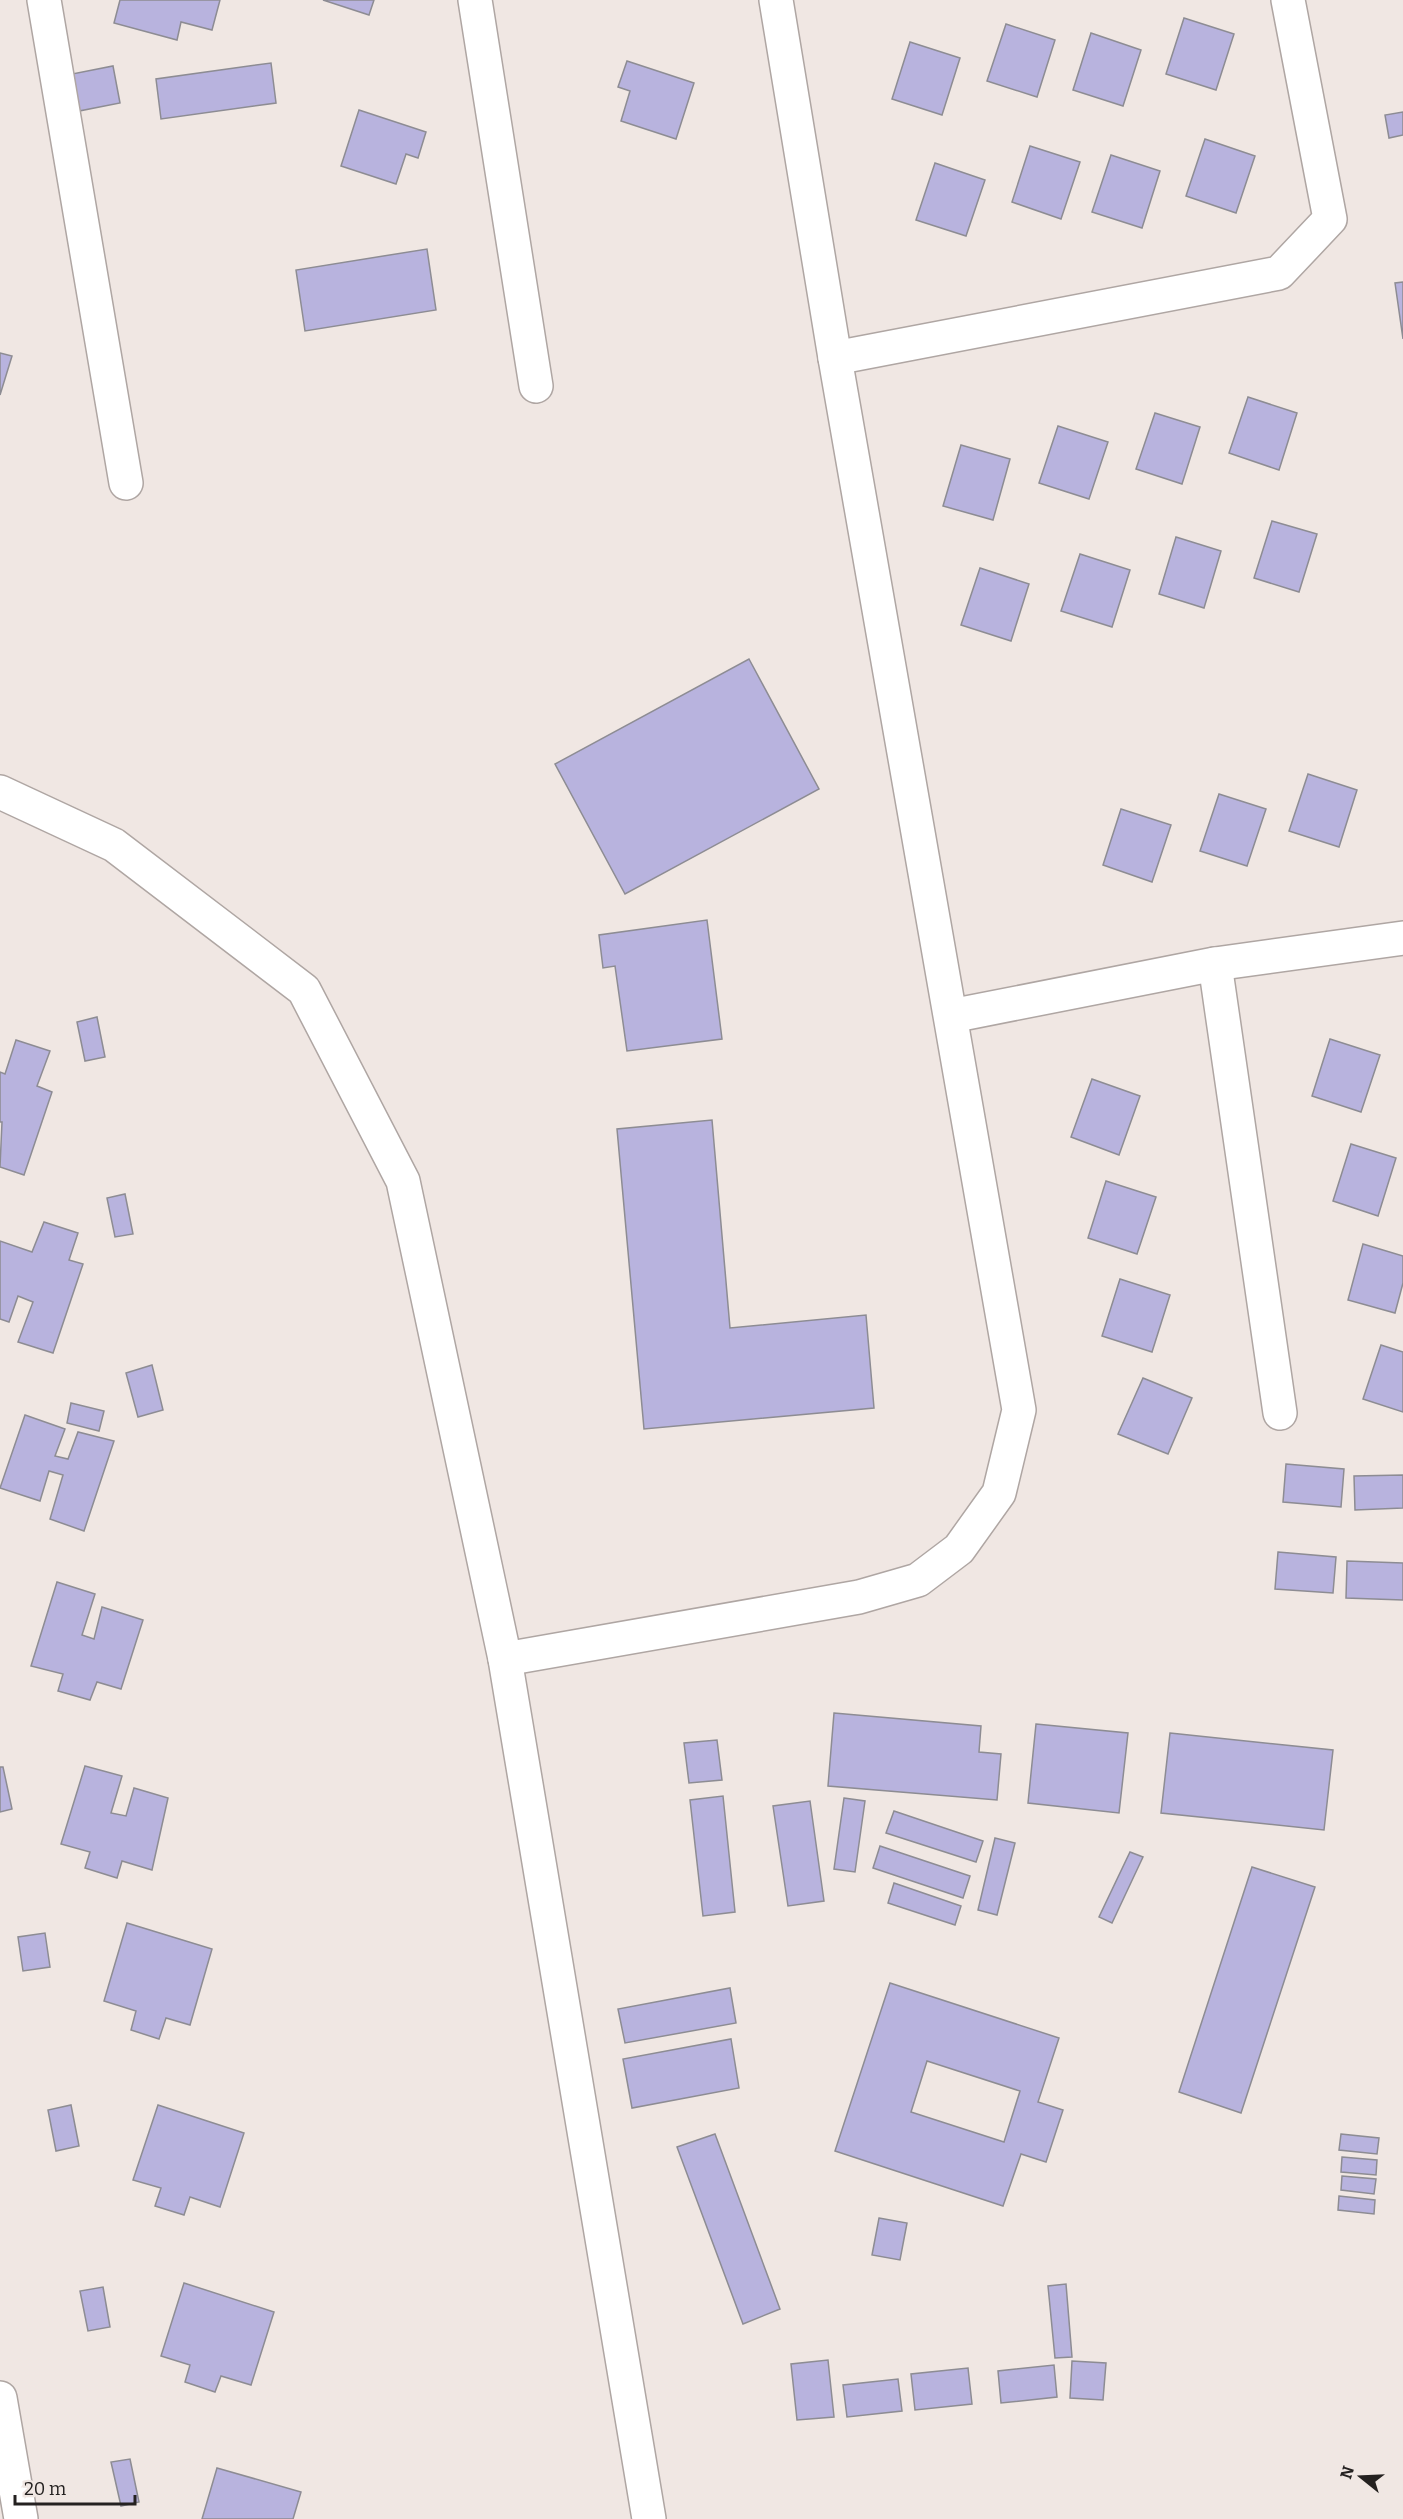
<svg xmlns="http://www.w3.org/2000/svg" width="1403" height="2519" font-family="Bitter,serif">
  <rect width="100%" height="100%" fill="#f0e7e3"/>
  <g fill="#b8b3de" stroke="#8d8c93" stroke-width="1.5" fill-rule="evenodd">
    <path d="M120,0h100l-8,30 -31,-8 -4,18 -63,-17z"/>
    <path d="M323,0h51l-5,15z"/>
    <path d="M1184,18l50,16 -18,56 -50,-16z"/>
    <path d="M1006,24l49,16 -18,57 -50,-16z"/>
    <path d="M1091,33l50,17 -18,56 -50,-16z"/>
    <path d="M910,42l50,16 -18,57 -50,-16z"/>
    <path d="M627,61l67,22 -18,56 -55,-18 9,-30 -12,-4z"/>
    <path d="M271,63l5,40 -115,16 -5,-40z"/>
    <path d="M113,66l7,37 -41,8 -7,-37z"/>
    <path d="M359,110l67,22 -8,26 -12,-4 -10,30 -55,-18z"/>
    <path d="M1403,112v23l-14,3 -4,-23z"/>
    <path d="M1205,139l50,17 -19,57 -50,-17z"/>
    <path d="M1030,146l50,16 -19,57 -49,-17z"/>
    <path d="M1111,155l49,16 -18,57 -50,-16z"/>
    <path d="M935,163l50,17 -19,56 -50,-16z"/>
    <path d="M427,249l9,61 -131,21 -9,-61z"/>
    <path d="M1403,282v57l-8,-56z"/>
    <path d="M0,353l12,3 -12,39z"/>
    <path d="M1248,397l49,16 -18,57 -50,-17z"/>
    <path d="M1155,413l45,14 -18,57 -46,-15z"/>
    <path d="M1058,426l50,16 -19,57 -50,-16z"/>
    <path d="M961,445l49,14 -17,61 -50,-14z"/>
    <path d="M1272,521l45,13 -18,58 -45,-14z"/>
    <path d="M1176,537l45,14 -17,57 -45,-14z"/>
    <path d="M1080,554l50,16 -18,57 -51,-16z"/>
    <path d="M980,568l49,16 -18,57 -50,-16z"/>
    <path d="M749,659l70,130 -194,105 -70,-130z"/>
    <path d="M1308,774l49,16 -18,57 -50,-16z"/>
    <path d="M1219,794l47,15 -19,57 -47,-15z"/>
    <path d="M1121,809l50,16 -19,57 -49,-17z"/>
    <path d="M707,920l15,119 -95,12 -12,-85 -12,2 -4,-33z"/>
    <path d="M97,1017l8,40 -20,4 -8,-39z"/>
    <path d="M1330,1039l50,16 -19,57 -49,-16z"/>
    <path d="M16,1040l34,11 -13,35 15,6 -28,83 -24,-8 2,-45h-2v-50l5,2z"/>
    <path d="M1092,1079l48,17 -21,59 -48,-18z"/>
    <path d="M712,1120l18,208 136,-13 8,93 -230,21 -27,-300z"/>
    <path d="M1351,1144l45,14 -18,58 -45,-15z"/>
    <path d="M1106,1181l50,16 -19,57 -49,-16z"/>
    <path d="M125,1194l8,40 -18,3 -8,-39z"/>
    <path d="M44,1222l34,11 -9,27 14,4 -30,89 -35,-11 15,-40 -15,-6 -9,26 -9,-3v-78l32,11z"/>
    <path d="M1363,1244l40,12v27l-8,30 -47,-13z"/>
    <path d="M1120,1279l50,16 -18,57 -50,-16z"/>
    <path d="M1381,1345l22,7v60l-40,-13z"/>
    <path d="M152,1365l11,45 -25,7 -12,-44z"/>
    <path d="M1143,1378l49,20 -24,56 -50,-20z"/>
    <path d="M71,1403l33,8 -5,20 -32,-8z"/>
    <path d="M25,1415l40,14 -10,27 13,3 10,-27 36,9 -30,90 -34,-12 13,-44 -14,-4 -9,30 -40,-13z"/>
    <path d="M1286,1464l58,5 -3,38 -58,-5z"/>
    <path d="M1403,1475v33l-48,2 -1,-34z"/>
    <path d="M1278,1552l58,5 -3,36 -58,-4z"/>
    <path d="M1347,1561l56,2v37l-57,-2z"/>
    <path d="M57,1582l38,12 -13,41 12,4 8,-32 41,13 -22,69 -24,-7 -7,18 -32,-9 5,-17 -32,-8z"/>
    <path d="M834,1713l147,13 -2,26 22,2 -4,46 -169,-14z"/>
    <path d="M1036,1724l92,9 -9,80 -91,-10z"/>
    <path d="M1170,1733l163,17 -9,80 -163,-17z"/>
    <path d="M717,1740l5,40 -33,3 -5,-40z"/>
    <path d="M85,1766l37,10 -11,37 15,3 8,-28 34,10 -16,72 -30,-9 -5,17 -32,-10 5,-16 -29,-8z"/>
    <path d="M0,1767h3l9,42 -12,3z"/>
    <path d="M723,1796l12,116 -32,4 -13,-116z"/>
    <path d="M844,1798l21,3 -10,71 -21,-3z"/>
    <path d="M810,1801l14,100 -36,5 -15,-100z"/>
    <path d="M894,1811l89,30 -7,21 -90,-29z"/>
    <path d="M995,1838l20,5 -18,72 -19,-5z"/>
    <path d="M880,1846l90,30 -7,22 -90,-30z"/>
    <path d="M1130,1852l13,5 -31,66 -13,-6z"/>
    <path d="M1252,1867l63,20 -74,226 -62,-21z"/>
    <path d="M894,1883l67,23 -6,19 -67,-22z"/>
    <path d="M127,1923l85,26 -22,76 -24,-7 -7,21 -28,-9 5,-19 -32,-10z"/>
    <path d="M45,1933l5,34 -27,4 -5,-34z"/>
    <path d="M890,1983l169,55 -21,64 25,8 -17,52 -25,-8 -18,52 -168,-55zM927,2061l93,30 -16,51 -93,-30z"/>
    <path d="M730,1988l6,35 -111,20 -7,-34z"/>
    <path d="M731,2039l8,49 -107,20 -9,-49z"/>
    <path d="M71,2105l8,41 -23,5 -8,-41z"/>
    <path d="M158,2105l86,28 -24,74 -30,-10 -6,18 -29,-9 6,-18 -28,-8z"/>
    <path d="M715,2134l65,175 -37,15 -66,-177z"/>
    <path d="M1341,2134l38,4 -2,16 -38,-4z"/>
    <path d="M1342,2157l35,3 -1,15 -35,-3z"/>
    <path d="M1342,2176l34,3 -2,15 -33,-4z"/>
    <path d="M1339,2196l36,4 -1,14 -36,-4z"/>
    <path d="M879,2218l28,5 -7,37 -28,-5z"/>
    <path d="M184,2283l90,29 -23,73 -30,-9 -6,16 -30,-10 5,-17 -29,-9z"/>
    <path d="M1066,2284l6,73 -17,1 -7,-72z"/>
    <path d="M103,2287l7,40 -22,4 -8,-40z"/>
    <path d="M828,2360l6,57 -37,3 -6,-56z"/>
    <path d="M1072,2361l34,2 -3,37 -33,-2z"/>
    <path d="M1054,2365l3,32 -56,6 -3,-32z"/>
    <path d="M968,2368l4,36 -57,6 -4,-36z"/>
    <path d="M898,2379l4,32 -55,6 -4,-32z"/>
    <path d="M130,2459l9,43 -18,4 -10,-44z"/>
    <path d="M217,2468l84,24 -8,27h-91z"/>
  </g>
  <g fill="none" stroke-linecap="round" stroke-linejoin="round">
    <defs>
      <g id="street">
        <path d="M44,0l82,483"/>
        <path d="M475,0l61,386"/>
        <path d="M835,358l444,-85 51,-54 -42,-219"/>
        <path d="M0,792l114,53 190,145 99,191 102,478 144,860"/>
        <path d="M1215,964l65,449"/>
        <path d="M951,1016l264,-52 188,-26"/>
        <path d="M505,1659l354,-62 59,-17 41,-31 40,-56 20,-83 -184,-1052 -59,-358"/>
        <path d="M0,2398l21,121"/>
      </g>
    </defs>
    <use href="#street" stroke="#afa6a3" stroke-width="36"/>
    <use href="#street" stroke="#fff" stroke-width="33"/>
  </g>
  <g transform="translate(1361 2477) rotate(288)" stroke="#f0e7e3" stroke-width="4.5" paint-order="stroke">
  <path d="M0-4.5L10 22L0 15L-10 22Z" fill="#242120"/>
  <text y="-9" font-size="16" font-weight="bold" text-anchor="middle" fill="#242120">N</text>
  </g>
  <path d="M15 2495v9h120v-9" fill="none" stroke="#242120" stroke-width="3"/>
  <text x="24" y="2495" font-size="18" fill="#242120" stroke="#f0e7e3" stroke-width="4.5" paint-order="stroke">20 m</text>
</svg>
